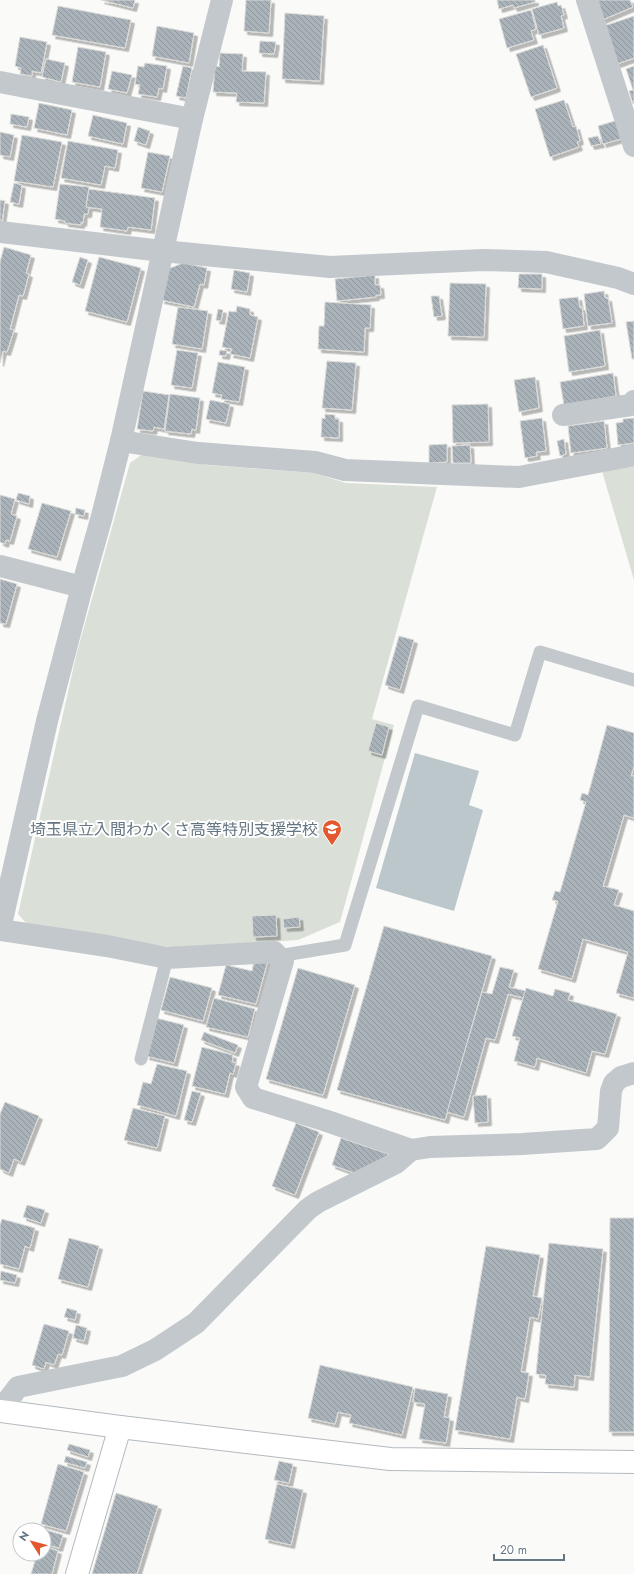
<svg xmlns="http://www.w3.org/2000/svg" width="634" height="1574" font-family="Jost,'Noto Sans JP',sans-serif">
  <defs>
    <pattern id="building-back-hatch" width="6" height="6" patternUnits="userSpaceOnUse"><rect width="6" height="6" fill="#aab3b9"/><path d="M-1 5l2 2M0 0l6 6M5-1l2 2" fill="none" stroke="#8e969c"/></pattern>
    <filter id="shadow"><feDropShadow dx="3.5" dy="3.5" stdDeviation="0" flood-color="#0004"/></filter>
  </defs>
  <rect width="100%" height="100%" fill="#fafaf8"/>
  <g fill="#dadfd7">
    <path d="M144,453l62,12 108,8 32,10 91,4 -65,232 22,6 -54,197 -42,18 -122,8 -150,-25 -8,-9 59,-262 53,-189z"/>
    <path d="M634,465v115l-32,-109z"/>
  </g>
  <path fill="#bbc7cb" d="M415,753l64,18 -10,34 14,5 -29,101 -78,-23z"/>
  <g fill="url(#building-back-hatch)" stroke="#dcdcda" filter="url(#shadow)">
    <path d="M101,0h34l-2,8z"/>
    <path d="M246,0h25l-2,33 -25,-2z"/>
    <path d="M497,0h38v2l-21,6 -1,-3 -14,4z"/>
    <path d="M594,0h36l3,7 -31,13z"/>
    <path d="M557,2l1,4 3,-1 3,10 -3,1 3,12 -25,7 -7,-26z"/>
    <path d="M58,6l73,14 -6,28 -73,-13z"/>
    <path d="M531,10l5,19 -5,2 3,9 -27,8 -8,-29z"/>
    <path d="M285,13l39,3 -4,65 -38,-2z"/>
    <path d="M634,16v42l-20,7 -13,-38z"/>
    <path d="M157,26l37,7 -5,30 -37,-7z"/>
    <path d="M20,37l27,5 -6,31 -9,-2v5l-12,-2 1,-6 -6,-2z"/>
    <path d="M260,41l16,1 -2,12 -15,-1z"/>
    <path d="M543,45l14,43 -26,9 -15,-43z"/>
    <path d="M78,47l28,5 -6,35 -28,-5z"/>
    <path d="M220,53l23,1 -1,17 24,1 -2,31 -28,-1 1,-9 -24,-1 2,-26 4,1z"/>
    <path d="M46,59l19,4 -4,19 -19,-5z"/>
    <path d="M145,63l22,3 -4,23 -4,-1 -2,9 -19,-3 2,-9 -5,-1 3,-18 6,1z"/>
    <path d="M183,66l9,2 -6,30 -10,-2z"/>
    <path d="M634,66v37l-1,1 -4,-13 4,-1 -7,-21z"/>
    <path d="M112,71l20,4 -5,18 -19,-4z"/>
    <path d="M564,100l9,27 3,-1 4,15 -3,1 2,5 -29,10 -15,-48z"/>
    <path d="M39,103l33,7 -5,25 -33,-7z"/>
    <path d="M11,114l18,3 -2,10 -17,-3z"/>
    <path d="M93,115l34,8 -4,21 -35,-8z"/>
    <path d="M618,120l6,18 -21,6 -5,-18z"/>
    <path d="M138,127l12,4 -4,14 -12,-4z"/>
    <path d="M0,132l14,3 -4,22 -10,-2z"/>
    <path d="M22,135l40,7 -9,45 -39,-6z"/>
    <path d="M598,136l3,8 -10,2 -3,-8z"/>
    <path d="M68,141l50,9 -3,18 -10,-2 -4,19 -40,-7z"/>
    <path d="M148,152l22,4 -8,36 -21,-4z"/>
    <path d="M14,183l8,2 -3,19 -9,-2z"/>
    <path d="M60,184l29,3 -3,20h3l-1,7h-4l-1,9 -2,-1v3l-16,-2v-2l-10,-2z"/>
    <path d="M89,189l66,9 -4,32 -23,-3 -1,4 -27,-4 2,-18 -16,-2z"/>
    <path d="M0,200l5,1 -3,20h-2z"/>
    <path d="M4,247l27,8 -5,18 3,1 -6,22 -4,-1 -9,34 4,1 -7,22 -4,-1 -3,12v-101z"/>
    <path d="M80,257l8,3 -8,25 -8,-3z"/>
    <path d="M99,257l42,11 -14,54 -42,-11z"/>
    <path d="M183,263l24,5 -3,17 -4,-1 -6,23 -33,-7 7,-31z"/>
    <path d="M234,270l16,3 -3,19 -16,-3z"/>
    <path d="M519,274h23v15l-24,-1z"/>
    <path d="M375,275v10h5l1,10h-5v2l-39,4 -2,-22z"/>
    <path d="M450,283l36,1 -2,53 -36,-1z"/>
    <path d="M604,291l1,7h3l4,25 -24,3 -4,-32z"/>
    <path d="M431,296h8l3,20 -8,1z"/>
    <path d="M578,297l2,11 2,-1 2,19 -21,3 -4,-30z"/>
    <path d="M325,302l46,3 -1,23h-5l-1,24 -46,-3 1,-23h5z"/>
    <path d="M237,306l13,3v6l8,2 -8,41 -20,-4 2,-5 -10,-2 7,-36 7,1z"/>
    <path d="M178,307l30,4 -6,38 -30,-5z"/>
    <path d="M218,309l5,1 -2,11 -5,-1z"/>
    <path d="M634,321v38h-2l-6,-37z"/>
    <path d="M600,330l5,36 -36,6 -5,-36z"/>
    <path d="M177,350l21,3 -6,35 -21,-3z"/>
    <path d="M220,350l7,1 -1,5 -7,-1z"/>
    <path d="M327,361l29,2 -4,47 -30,-2z"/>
    <path d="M218,362l27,5 -6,35 -18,-3 1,-4 -10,-2z"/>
    <path d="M613,373l3,23 -52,9 -4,-23z"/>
    <path d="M535,377l4,31 -20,4 -5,-32z"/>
    <path d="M143,391l26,4 -5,34 -10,-2 -1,4 -16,-2z"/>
    <path d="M170,394l30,4 -4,32 -4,-1 -1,5 -26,-3z"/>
    <path d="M210,400l20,4 -4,19 -20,-4z"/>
    <path d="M488,404l1,38 -36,1 -1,-38z"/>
    <path d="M325,414l10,1v4h4v19l-18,-1 1,-19 3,1z"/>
    <path d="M542,418l4,33 -10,1 1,4 -12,2 -5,-37z"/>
    <path d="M634,418v25l-16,2 -2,-22 7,-1v-3z"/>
    <path d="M604,421l3,27 -36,5 -3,-27z"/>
    <path d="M564,439l2,15 -6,2 -3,-15z"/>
    <path d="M447,444v18l-18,1v-18z"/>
    <path d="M470,445l1,18h-18l-1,-17z"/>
    <path d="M18,493l12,3 -1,8 -13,-4z"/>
    <path d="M0,495l15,4 -4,15 6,2 -7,25 -4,-1 -1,4 -5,-2z"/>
    <path d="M42,503l29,8 -14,46 -29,-8z"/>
    <path d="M76,508l9,2 -1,6 -9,-2z"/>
    <path d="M0,579l17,5 -11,40 -6,-1z"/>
    <path d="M399,636l15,4 -14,50 -15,-5z"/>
    <path d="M376,723l13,4 -7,28 -14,-4z"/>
    <path d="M607,725l27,8v34l-3,9h3v42l-10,-3 -21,71 16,4 -5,15 20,6v87l-18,-5 12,-41 -45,-13 -11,40 -34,-10 20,-68 -6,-1 3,-9 5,1 26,-90 -6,-2 2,-7 6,2z"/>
    <path d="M276,915l1,21 -24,1 -1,-21z"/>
    <path d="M299,917l1,10 -16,1 -1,-9z"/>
    <path d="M384,926l108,30 -47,164 -108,-30z"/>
    <path d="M255,957l13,3 -12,44 -38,-9 8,-30 26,6z"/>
    <path d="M500,967l14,3 -5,17 17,4 -2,7 -16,-4 -13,46 -9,-2 -22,79 -17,-5 35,-120 10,2z"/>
    <path d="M298,968l57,17 -32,110 -57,-16z"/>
    <path d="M170,977l42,11 -9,33 -42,-11z"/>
    <path d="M526,988l27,8 2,-7 15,4 -2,7 49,14 -12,40 -13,-3 -6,22 -49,-15 -2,9 -21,-6 6,-23 -8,-2z"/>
    <path d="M214,998l41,11 -7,28 -42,-10z"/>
    <path d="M156,1018l28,7 -10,38 -28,-7z"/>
    <path d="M204,1032l34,13 -3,8 -34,-13z"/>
    <path d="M202,1047l31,8 -1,7 4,1 -3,11 -3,-1 -5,21 -33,-8z"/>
    <path d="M157,1064l30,7 -11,45 -39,-11 6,-23 8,2z"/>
    <path d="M192,1091l9,2 -9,29 -8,-2z"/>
    <path d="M487,1095l1,27 -13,1 -2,-27z"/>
    <path d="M5,1102l34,14 -18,46 -7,-3 -5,14 -9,-4v-55z"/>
    <path d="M133,1108l32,8 -8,32 -33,-8z"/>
    <path d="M296,1123l23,9 -24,63 -23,-9z"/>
    <path d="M341,1138l47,16 -1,3 -33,16 -22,-8z"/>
    <path d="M27,1205l18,5 -4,13 -18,-6z"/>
    <path d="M610,1218h24v214h-25z"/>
    <path d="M2,1219l33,9 -5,20 -5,-2 -6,23 -19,-5v-39z"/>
    <path d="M69,1238l30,8 -11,41 -30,-8z"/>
    <path d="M549,1243l54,6 -13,128 -15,-2 -1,12 -29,-3 1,-9 -10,-1z"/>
    <path d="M486,1246l54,9 -7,41 9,2 -4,21 -8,-2 -9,55 8,1 -4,26 -8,-2 -7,42 -55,-9z"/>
    <path d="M1,1271l16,4 -2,8 -15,-3z"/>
    <path d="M67,1308l10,3 -2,9 -11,-3z"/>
    <path d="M44,1324l25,7 -7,24 -4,-1 -4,11 -8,-3 -2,7 -12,-4z"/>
    <path d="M76,1325l11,3 -3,13 -11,-3z"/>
    <path d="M320,1365l93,22 -11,48 -53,-12 2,-8 -13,-3 -3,12 -27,-6z"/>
    <path d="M415,1388l33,6 -4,23 6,1 -4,25 -27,-4 6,-35 -12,-2z"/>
    <path d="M69,1444l21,6 -2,7 -21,-7z"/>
    <path d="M66,1456l21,6 -2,6 -21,-6z"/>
    <path d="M279,1461l14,3 -4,19 -15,-3z"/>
    <path d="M58,1464l26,8 -18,59 -25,-7z"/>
    <path d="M277,1484l26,6 -12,55 -26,-6z"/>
    <path d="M116,1493l42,13 -21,68h-45z"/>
    <path d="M46,1530l17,5 -4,13 -15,-4z"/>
    <path d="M44,1546l14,5 -6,23h-21l6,-20h7z"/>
  </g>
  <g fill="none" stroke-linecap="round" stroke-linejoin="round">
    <defs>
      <g id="secondary">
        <path d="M0,1411l120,16 270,32 244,3"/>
        <path d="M77,1574l43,-147"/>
      </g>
    </defs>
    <use href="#secondary" stroke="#b3babf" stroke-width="24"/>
    <g stroke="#c3c8cc" stroke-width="13">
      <path d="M278,956l67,-11 73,-239 97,29 25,-83 94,28"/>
      <path d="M141,1059l26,-101"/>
    </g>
    <g stroke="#c3c8cc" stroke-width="22">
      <path d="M587,0l47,146"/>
      <path d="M0,82l192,37"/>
      <path d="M0,232l162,19 168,16 153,-7 63,2 72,16 16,6"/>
      <path d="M563,415l68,-10 3,-4"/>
      <path d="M121,441l77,12 117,9 30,8 174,7 115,-22"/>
      <path d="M0,566l82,21"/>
      <path d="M0,929l47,-208 35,-134 20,-71 19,-75 71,-322 30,-119"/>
      <path d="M0,930l107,16 60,12 107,-6 9,9 -37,126 7,11 74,23 84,29 19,-3 92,-3 75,-5 11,-11 3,-37 3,-8 7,-6 13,-4"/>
      <path d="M0,1411l18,-24 104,-21 33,-16 41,-27 112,-114 10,-7 78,-39 15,-13"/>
    </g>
    <use href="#secondary" stroke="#fff" stroke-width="22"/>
  </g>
  <defs>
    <symbol id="school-pin" viewBox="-11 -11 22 30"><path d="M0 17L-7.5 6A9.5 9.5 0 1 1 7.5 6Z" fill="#e4572e" stroke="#fff"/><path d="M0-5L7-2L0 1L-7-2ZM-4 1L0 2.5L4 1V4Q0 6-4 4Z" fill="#fff"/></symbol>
  </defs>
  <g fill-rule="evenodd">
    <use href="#school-pin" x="321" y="818" width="22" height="30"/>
  </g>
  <g text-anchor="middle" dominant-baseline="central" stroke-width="4" stroke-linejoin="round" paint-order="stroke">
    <g font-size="16" fill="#657683" stroke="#fff" text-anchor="end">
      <text x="318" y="829">埼玉県立入間わかくさ高等特別支援学校</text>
    </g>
  </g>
  <g transform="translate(32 1542) rotate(306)"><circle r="19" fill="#ffffff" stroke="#c1c8cd"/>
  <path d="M0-3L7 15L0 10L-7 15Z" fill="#e4572e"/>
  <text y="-6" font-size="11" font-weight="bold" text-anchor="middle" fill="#657683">N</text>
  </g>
  <path d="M494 1554v6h70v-6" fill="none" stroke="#657683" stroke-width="2"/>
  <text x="500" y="1554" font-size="12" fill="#657683" stroke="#ffffff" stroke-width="3" paint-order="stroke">20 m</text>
</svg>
